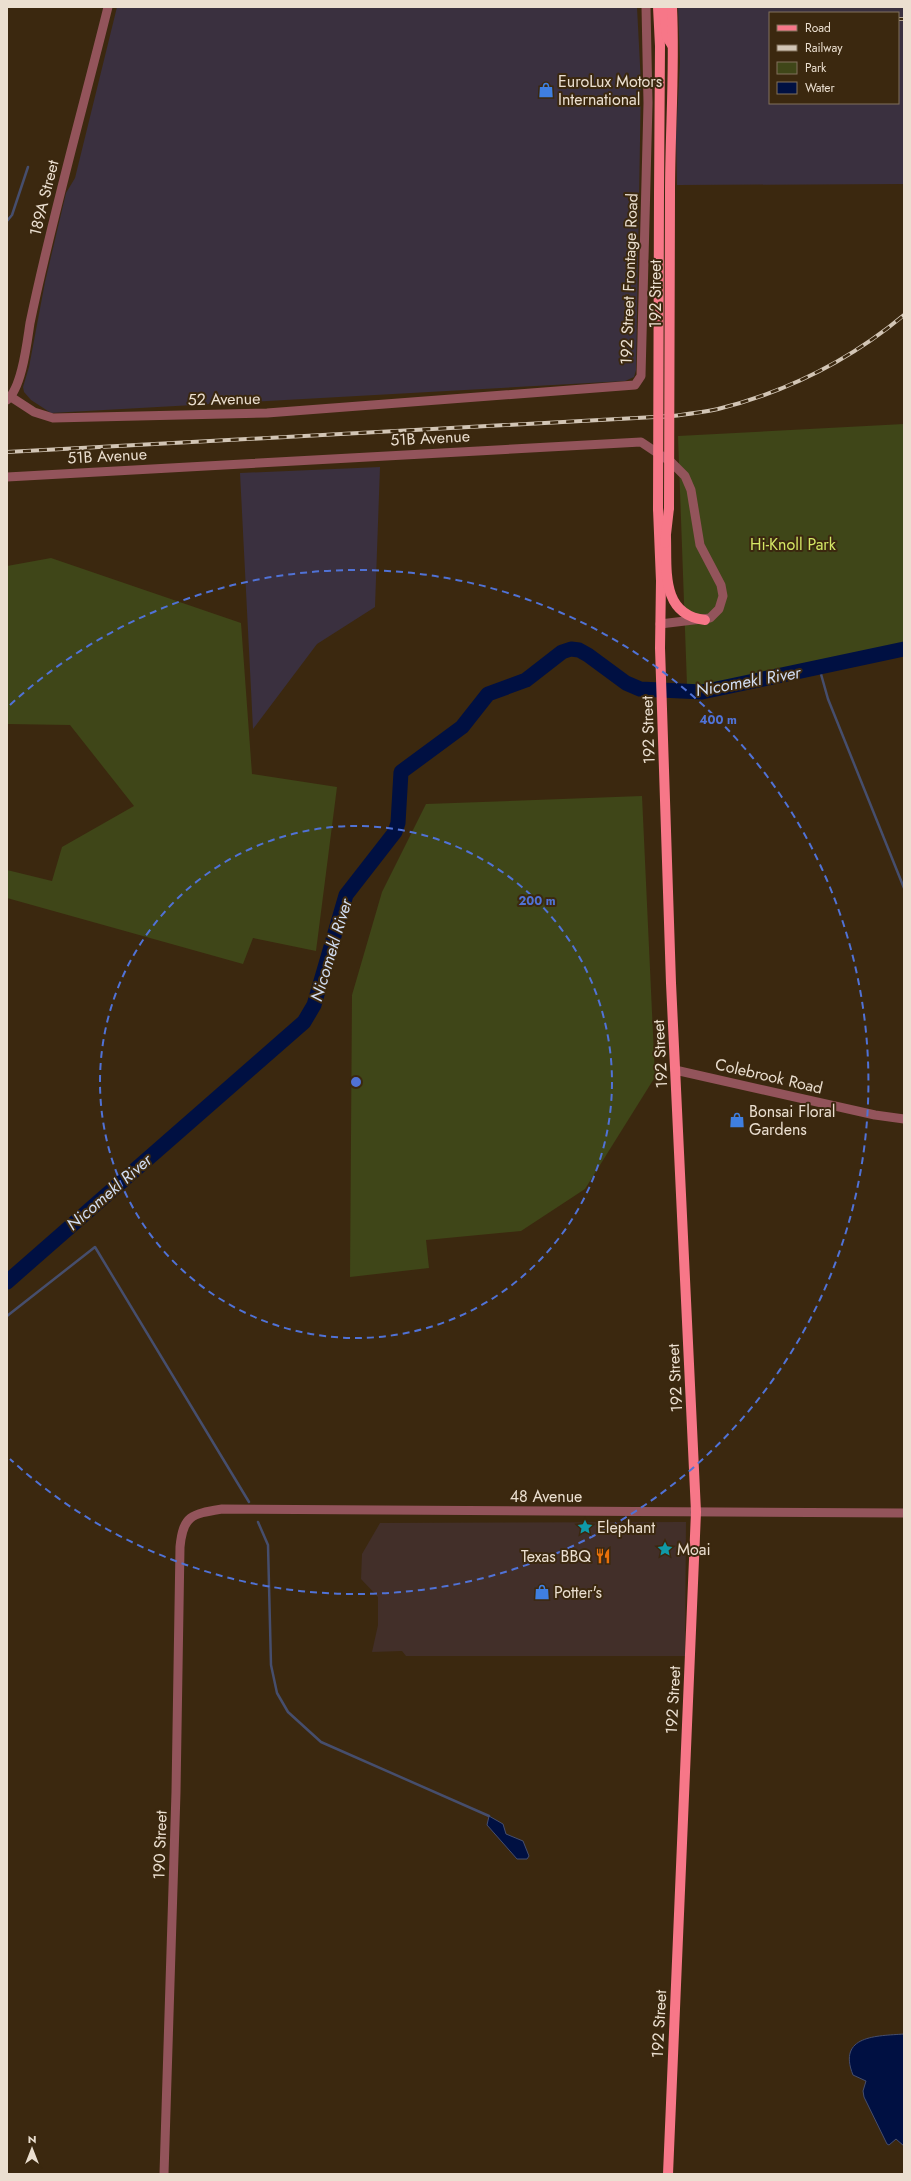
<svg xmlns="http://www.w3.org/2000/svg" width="911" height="2181" font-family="Jost,sans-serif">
  <rect width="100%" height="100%" fill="#3b280f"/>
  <path fill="#422f29" d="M686,1522l-1,134h-279l-4,-5 -30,1 6,-27v-28l-17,-18 1,-25 18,-31z"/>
  <g fill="#3a303f" fill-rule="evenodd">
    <path d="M117,7h520l4,77 -5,286 -2,7 -9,4 -574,32 -20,-13 -7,-8 -1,-5 6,-20 16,-85 21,-89 9,-15z"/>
    <path d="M678,7h226v177l-227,1 -1,-48 4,-75zM770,13h128v90h-128z"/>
    <path d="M380,467l-5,140 -58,37 -64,85 -13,-256z"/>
  </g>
  <g fill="#3f4618">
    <path d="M904,424v227l-72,13 -103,24h-19l-23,-3 -9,-249z"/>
    <path d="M51,558l190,65 11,151 85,13 -21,164 -63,-13 -10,26 -236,-66v-28l45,11 10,-34 72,-41 -64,-81 -63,-1v-158z"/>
    <path d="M642,796l13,281 -70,112 -64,42 -95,9 3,28 -79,9 2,-282 30,-103 44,-88z"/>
  </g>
  <g fill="#001042" stroke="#464e6d">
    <path d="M489,1816l14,8 3,10 17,7 6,15 -2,3h-10l-30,-34z"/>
    <path d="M904,2034v112l-8,-7 -7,6 -2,-1 -23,-47 -1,-6 3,-10 -13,-6c-16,-40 24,-39 51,-41z"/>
  </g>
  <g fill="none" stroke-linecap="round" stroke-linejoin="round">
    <g stroke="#464e6d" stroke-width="2.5">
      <path d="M7,221l5,-6 16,-48"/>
      <path d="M819,667l9,32 76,189"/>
      <path d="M7,1316l88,-69 154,255"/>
      <path d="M258,1522l10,23 3,120 6,28 11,19 33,30 168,74"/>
    </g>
    <path stroke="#001042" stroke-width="15" d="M7,1282l297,-260 10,-17 32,-110 49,-63 3,-9 3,-51 61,-45 26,-33 38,-14 36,-28 9,-3 8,1 9,5 38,28 14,6 62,3 202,-43"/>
    <g stroke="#93545b" stroke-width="9">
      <path d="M11,397l23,15 19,6 214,-5 368,-28 6,-9 7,-273 -2,-96"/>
      <path d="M7,400c15,-12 20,-58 23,-77 22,-106 52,-211 78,-316"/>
      <path d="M7,477l634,-35 30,20 14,14 6,14 9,55 21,40 2,11 -4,13 -9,9 -50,6"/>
      <path d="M675,1070l200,45 29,4"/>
      <path d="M164,2174l12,-382 4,-245c3,-32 12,-33 42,-38l682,4"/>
    </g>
    <g stroke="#f77788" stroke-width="10">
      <path d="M658,7l2,39 -1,147"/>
      <path d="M664,9l3,28 5,8"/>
      <path d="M670,193c0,-62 5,-124 2,-186"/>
      <path d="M658,509l3,72 -1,67 11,335 25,529 -28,662"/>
      <path d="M666,537c1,34 -5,78 39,83"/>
      <path d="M665,543l4,-35"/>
    </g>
    <defs>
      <g id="rail">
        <path d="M898,19h6"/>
        <path d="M7,452l666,-36c15,-2 31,-4 45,-7 68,-17 132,-49 186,-94"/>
      </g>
    </defs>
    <use href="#rail" stroke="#d2c5b5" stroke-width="4"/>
    <use href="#rail" stroke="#3b280f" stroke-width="2.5" stroke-dasharray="8" stroke-linecap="butt"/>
    <g stroke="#f77788" stroke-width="10">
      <path d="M669,508l1,-315"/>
      <path d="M658,509l1,-316"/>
    </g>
  </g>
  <g fill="none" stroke="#5072d6" stroke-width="2" stroke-dasharray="7 5">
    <circle cx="356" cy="1082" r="256"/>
    <path d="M10 705A512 512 0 1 1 10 1459"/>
  </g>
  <defs>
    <symbol id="shop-bare" viewBox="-9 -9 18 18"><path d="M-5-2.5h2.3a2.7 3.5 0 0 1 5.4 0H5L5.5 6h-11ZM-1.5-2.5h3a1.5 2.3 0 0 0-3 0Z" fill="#3f7fe0" stroke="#3b280f" stroke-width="2.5" paint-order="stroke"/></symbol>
    <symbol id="sight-bare" viewBox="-9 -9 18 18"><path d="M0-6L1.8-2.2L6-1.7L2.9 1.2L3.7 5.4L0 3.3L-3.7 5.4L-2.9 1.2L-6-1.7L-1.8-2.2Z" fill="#0f9aa8" stroke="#3b280f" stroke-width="2.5" paint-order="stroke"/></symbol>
    <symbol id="restaurant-bare" viewBox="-9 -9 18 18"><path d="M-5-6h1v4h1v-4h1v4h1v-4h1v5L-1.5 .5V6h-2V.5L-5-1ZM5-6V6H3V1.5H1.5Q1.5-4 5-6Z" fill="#e8710a" stroke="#3b280f" stroke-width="2.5" paint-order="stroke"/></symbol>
  </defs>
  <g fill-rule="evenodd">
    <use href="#shop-bare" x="535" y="79" width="22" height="22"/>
    <use href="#shop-bare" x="726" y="1109" width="22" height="22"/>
    <use href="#sight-bare" x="574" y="1516" width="22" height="22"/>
    <use href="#sight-bare" x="654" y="1538" width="22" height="22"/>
    <use href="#restaurant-bare" x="592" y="1545" width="22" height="22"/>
    <use href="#shop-bare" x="531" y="1581" width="22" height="22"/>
  </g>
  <g text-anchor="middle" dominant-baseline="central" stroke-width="4" stroke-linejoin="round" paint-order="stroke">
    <g font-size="16" fill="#ebdfd0" stroke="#3b280f" text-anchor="start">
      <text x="558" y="81">EuroLux Motors<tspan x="558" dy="18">International</tspan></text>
      <text x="749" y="1111">Bonsai Floral<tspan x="749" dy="18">Gardens</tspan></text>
      <text x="597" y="1527">Elephant</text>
      <text x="677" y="1549">Moai</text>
      <text x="591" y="1556" text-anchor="end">Texas BBQ</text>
      <text x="554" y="1592">Potter's</text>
    </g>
    <g font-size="16" fill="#ebdfd0" stroke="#3b280f">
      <text transform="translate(44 198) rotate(-76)">189A Street</text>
      <text transform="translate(629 279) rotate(-88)">192 Street Frontage Road</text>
      <text transform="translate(655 294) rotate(-90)">192 Street</text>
      <text transform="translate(224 399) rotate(-1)">52 Avenue</text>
      <text transform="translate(430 438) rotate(-3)">51B Avenue</text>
      <text transform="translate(107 456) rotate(-3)">51B Avenue</text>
      <text transform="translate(648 730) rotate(-92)">192 Street</text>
      <text transform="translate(660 1054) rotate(-93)">192 Street</text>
      <text transform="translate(769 1076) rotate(13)">Colebrook Road</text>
      <text transform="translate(675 1378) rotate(-93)">192 Street</text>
      <text x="546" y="1496">48 Avenue</text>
      <text transform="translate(673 1700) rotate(-87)">192 Street</text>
      <text transform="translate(160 1845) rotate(-88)">190 Street</text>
      <text transform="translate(659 2024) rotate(-87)">192 Street</text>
    </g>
    <g font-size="16" fill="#d4e765" stroke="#3b280f">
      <text x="793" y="544">Hi-Knoll Park</text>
    </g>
    <g font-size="17" font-style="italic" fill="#d1ddf2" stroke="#3b280f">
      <text transform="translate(748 681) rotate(-10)">Nicomekl River</text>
      <text transform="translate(331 950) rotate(-73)">Nicomekl River</text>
      <text transform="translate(109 1192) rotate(-41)">Nicomekl River</text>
    </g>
  </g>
  <circle cx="356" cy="1082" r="6" fill="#5072d6" stroke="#3b280f" stroke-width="2"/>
  <g font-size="12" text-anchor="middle" font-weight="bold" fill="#5072d6" stroke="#3b280f" stroke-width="4" stroke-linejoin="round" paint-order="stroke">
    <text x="718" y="724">400 m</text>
    <text x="537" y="905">200 m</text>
  </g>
  <rect width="911" height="2181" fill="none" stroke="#ebdfd0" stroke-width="16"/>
  <rect x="769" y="12" width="130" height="92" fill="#3b280f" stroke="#81715c"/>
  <rect x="777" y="25" width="20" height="6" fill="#f77788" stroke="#81715c"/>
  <text x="805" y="32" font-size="12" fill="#ebdfd0">Road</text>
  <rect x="777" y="45" width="20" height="6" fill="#d2c5b5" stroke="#81715c"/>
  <text x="805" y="52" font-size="12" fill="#ebdfd0">Railway</text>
  <rect x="777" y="62" width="20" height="12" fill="#3f4618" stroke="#81715c"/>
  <text x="805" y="72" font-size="12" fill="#ebdfd0">Park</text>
  <rect x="777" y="82" width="20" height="12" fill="#001042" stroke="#81715c"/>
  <text x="805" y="92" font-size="12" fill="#ebdfd0">Water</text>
  <g transform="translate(32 2149)" stroke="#3b280f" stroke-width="3" paint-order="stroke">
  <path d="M0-3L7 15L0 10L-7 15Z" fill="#ebdfd0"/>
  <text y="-6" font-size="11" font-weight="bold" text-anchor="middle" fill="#ebdfd0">N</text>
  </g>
</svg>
